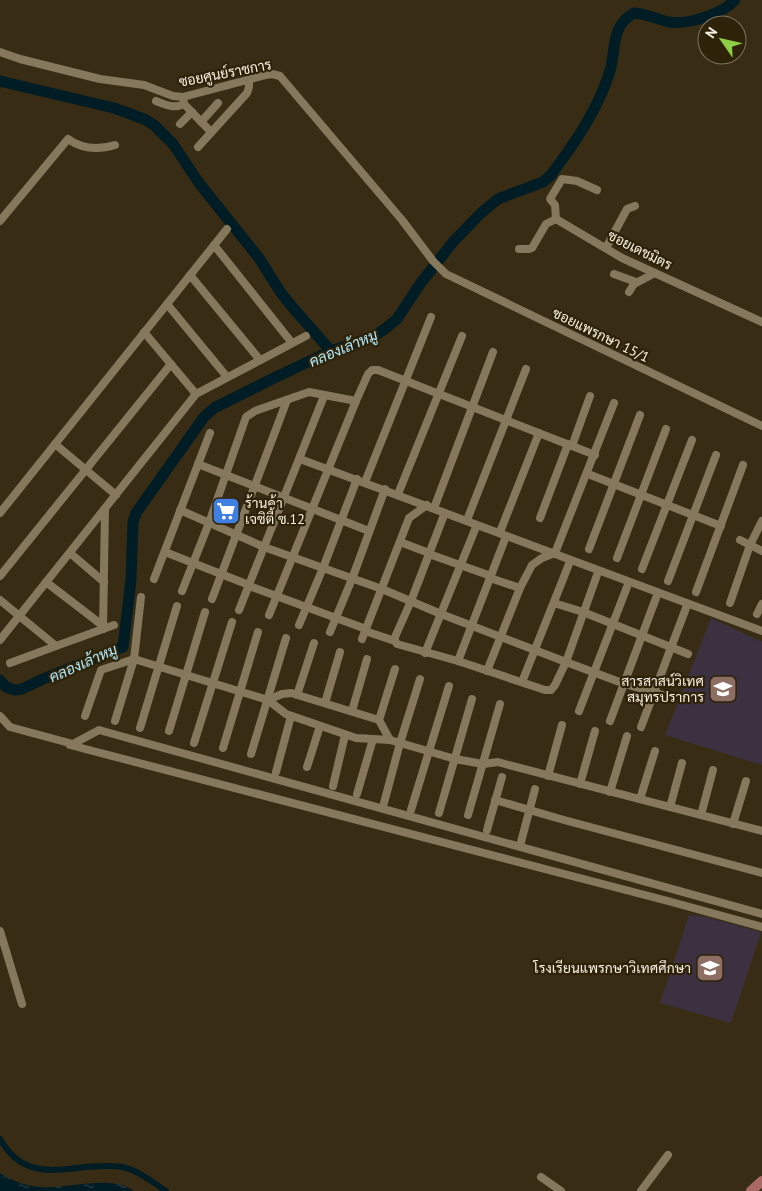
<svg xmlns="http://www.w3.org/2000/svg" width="762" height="1191" font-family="'PT Sans',Sarabun,sans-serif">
  <defs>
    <pattern id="water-ripples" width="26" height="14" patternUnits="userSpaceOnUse" patternTransform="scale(1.25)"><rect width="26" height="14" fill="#001c24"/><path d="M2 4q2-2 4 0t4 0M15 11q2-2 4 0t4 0" fill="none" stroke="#263d44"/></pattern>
  </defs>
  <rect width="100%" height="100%" fill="#382d14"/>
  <g fill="#3c3141">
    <path d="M711,618l51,24v123l-97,-30z"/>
    <path d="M689,915l13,1 59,16 -30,91 -71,-20z"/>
  </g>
  <path fill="url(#water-ripples)" d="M0,1173c13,8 25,13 41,14 27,2 69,-13 93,4h-134z"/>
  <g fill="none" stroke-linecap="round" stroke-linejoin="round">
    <path stroke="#001c24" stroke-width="6" d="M0,1139c30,52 74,21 122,28 16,3 30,15 44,24"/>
    <g stroke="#001c24" stroke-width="11">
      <path d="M0,81l114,27 30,11 10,6 19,19 26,39 60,75 22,35 13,16 37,42"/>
      <path d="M0,680l6,7 9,3 7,-1 21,-10 80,-32 8,-67 2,-58 3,-9 68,-96 10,-9 60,-30 57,-27 42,-14 13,-9 11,-9 23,-35 33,-42 28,-29 17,-14 45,-17 8,-7c23,-31 46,-64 58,-101 8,-23 0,-47 25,-61 12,1 23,6 35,9 18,3 54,-8 66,-22"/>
    </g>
    <g stroke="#85785d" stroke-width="8">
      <path d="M0,52l20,7 80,20 44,6 29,11 10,1 83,-22 6,-1 8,2 122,144 31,41 13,13 316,152"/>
      <path d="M183,97l1,7 27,28"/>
      <path d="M156,101c10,4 18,8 28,3"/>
      <path d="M201,122l17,-19"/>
      <path d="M180,124l12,-12"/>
      <path d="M198,147l49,-54 2,-6v-8"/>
      <path d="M556,219l-1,-14 -5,-6 12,-20 15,2 20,9"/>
      <path d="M0,221l68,-82c14,10 31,11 47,6"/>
      <path d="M214,245l78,98"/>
      <path d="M606,248l21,-39 8,-3"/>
      <path d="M519,249h10l3,-1 14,-24 10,-5 66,39 140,64"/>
      <path d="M614,274l22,8"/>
      <path d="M190,275l70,85"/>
      <path d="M629,292l5,-8 21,-11"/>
      <path d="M167,304l60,73"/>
      <path d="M144,332l52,62"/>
      <path d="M55,444l61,51"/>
      <path d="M572,446l18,-50"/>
      <path d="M300,459l462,172"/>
      <path d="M198,464l171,67"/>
      <path d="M588,474l133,52"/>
      <path d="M365,482l66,-165"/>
      <path d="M398,494l64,-158"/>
      <path d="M434,508l59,-156"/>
      <path d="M180,510l84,37 118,42 59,25 125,48 59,22 38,11"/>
      <path d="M0,513l227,-284"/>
      <path d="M540,518l28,-74"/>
      <path d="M467,520l59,-151"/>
      <path d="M500,532l39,-99"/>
      <path d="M740,540l22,11"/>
      <path d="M400,542l29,11"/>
      <path d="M589,549l51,-134"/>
      <path d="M165,552l84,33"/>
      <path d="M70,553l34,29"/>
      <path d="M429,554l62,22"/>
      <path d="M617,558l49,-129"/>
      <path d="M642,569l50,-129"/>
      <path d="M0,576l171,-212"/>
      <path d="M490,578l30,10"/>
      <path d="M154,579l56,-146"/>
      <path d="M668,581l48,-126"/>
      <path d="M46,582l56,43"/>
      <path d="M249,586l117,43"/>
      <path d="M182,591l27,-68 37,-106 9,-6 54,-19 47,9"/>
      <path d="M696,592l47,-127"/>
      <path d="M212,599l75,-199"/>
      <path d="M0,600l56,46 58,-21"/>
      <path d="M554,603l29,9 105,42"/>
      <path d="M730,603l20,-58 12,-24"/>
      <path d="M239,610l85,-214"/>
      <path d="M757,614l5,-10"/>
      <path d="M269,615l87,-214 12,-27 4,-4h6l217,85"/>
      <path d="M299,625l24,-57 34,-89"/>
      <path d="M103,629l2,-119"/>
      <path d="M365,631l30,10 2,3 61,17 87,29h6l4,-5 11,-23 31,-87"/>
      <path d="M330,632l22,-53 33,-90"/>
      <path d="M362,639l47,-121 18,-13"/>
      <path d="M0,640l196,-246 110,-58"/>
      <path d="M395,641v-4l16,-36 33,-86"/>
      <path d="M425,653l51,-126"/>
      <path d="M458,661l47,-122"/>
      <path d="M10,663l46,-17"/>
      <path d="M487,671l33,-83 12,-23 10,-7 13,-5 59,-150"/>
      <path d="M522,682l47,-118"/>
      <path d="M297,695l17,-52"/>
      <path d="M268,700l14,-6 9,-1 88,27 11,20"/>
      <path d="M325,703l15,-51"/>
      <path d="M352,711l15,-52"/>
      <path d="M579,711l48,-124"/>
      <path d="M0,716l10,11 63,17 26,-14 663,184"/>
      <path d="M85,716l16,-46 33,-11 134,41 18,14 70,24 34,2 65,19 28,5 15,-2 7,2 257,67"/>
      <path d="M379,720l16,-51"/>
      <path d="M115,721l19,-62 7,-62"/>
      <path d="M610,721l46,-123"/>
      <path d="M641,727l45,-119"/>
      <path d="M140,728l37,-122"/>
      <path d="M169,731l36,-119"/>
      <path d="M194,743l38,-121"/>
      <path d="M70,745l598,156 94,26"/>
      <path d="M223,748l35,-116"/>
      <path d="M251,754l35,-116"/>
      <path d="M307,767l13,-41"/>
      <path d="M276,772l15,-56"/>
      <path d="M548,776l14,-51"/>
      <path d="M580,784l15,-53"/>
      <path d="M333,786l12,-51"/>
      <path d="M610,792l17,-56"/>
      <path d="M357,794l16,-55"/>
      <path d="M640,799l15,-48"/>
      <path d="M495,800l69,20 198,53"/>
      <path d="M384,803l16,-60 20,-64"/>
      <path d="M670,807l12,-44"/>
      <path d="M411,810l38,-124"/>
      <path d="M439,813l33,-114"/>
      <path d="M468,815l32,-111"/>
      <path d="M701,815l12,-45"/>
      <path d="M733,824l13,-43"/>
      <path d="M487,830l15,-53"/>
      <path d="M521,842l14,-53"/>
      <path d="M0,931l22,73"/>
      <path d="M541,1177l20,14"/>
      <path d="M641,1191l27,-36"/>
    </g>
    <path stroke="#aa6a64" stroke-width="10" d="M751,1191l11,-10"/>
  </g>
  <defs>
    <symbol id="supermarket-square" viewBox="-11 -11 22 22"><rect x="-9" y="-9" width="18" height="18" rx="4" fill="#3f7fe0" stroke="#2e2309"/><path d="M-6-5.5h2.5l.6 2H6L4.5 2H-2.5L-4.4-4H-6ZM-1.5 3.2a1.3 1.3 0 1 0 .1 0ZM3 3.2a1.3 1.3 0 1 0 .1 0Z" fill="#fff"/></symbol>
    <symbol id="school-square" viewBox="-11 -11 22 22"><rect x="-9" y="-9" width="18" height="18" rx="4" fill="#8d6e63" stroke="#2e2309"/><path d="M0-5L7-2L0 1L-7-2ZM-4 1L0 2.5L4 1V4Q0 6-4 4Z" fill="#fff"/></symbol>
  </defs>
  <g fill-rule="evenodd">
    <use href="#supermarket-square" x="210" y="495" width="32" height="32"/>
    <use href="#school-square" x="707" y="673" width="32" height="32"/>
    <use href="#school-square" x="694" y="952" width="32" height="32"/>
  </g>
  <g text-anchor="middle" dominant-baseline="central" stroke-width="4.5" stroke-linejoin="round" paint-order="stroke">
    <g font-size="14" fill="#f7f0e1" stroke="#2e2309">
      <text transform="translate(225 73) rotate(-11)">ซอยศูนย์ราชการ</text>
      <text transform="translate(640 250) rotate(27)">ซอยเดชมิตร</text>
      <text transform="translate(601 335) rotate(26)">ซอยแพรกษา 15/1</text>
    </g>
    <g font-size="14" fill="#f7f0e1" stroke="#2e2309" text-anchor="end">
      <text x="245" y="503" text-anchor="start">ร้านค้า<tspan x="245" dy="16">เจซิตี้ ซ.12</tspan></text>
      <text x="704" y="681">สารสาสน์วิเทศ<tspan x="704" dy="16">สมุทรปราการ</tspan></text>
      <text x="691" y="968">โรงเรียนแพรกษาวิเทศศึกษา</text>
    </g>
    <g font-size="15" font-style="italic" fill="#afe7f9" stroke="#2e2309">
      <text transform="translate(343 348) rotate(-23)">คลองเล้าหมู</text>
      <text transform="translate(83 663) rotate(-24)">คลองเล้าหมู</text>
    </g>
  </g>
  <g transform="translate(722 40) rotate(304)"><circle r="24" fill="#2e2309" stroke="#7e755f"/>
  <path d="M0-4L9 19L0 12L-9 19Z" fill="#8dce44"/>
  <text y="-8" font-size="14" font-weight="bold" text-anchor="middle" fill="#f7f0e1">N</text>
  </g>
</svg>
